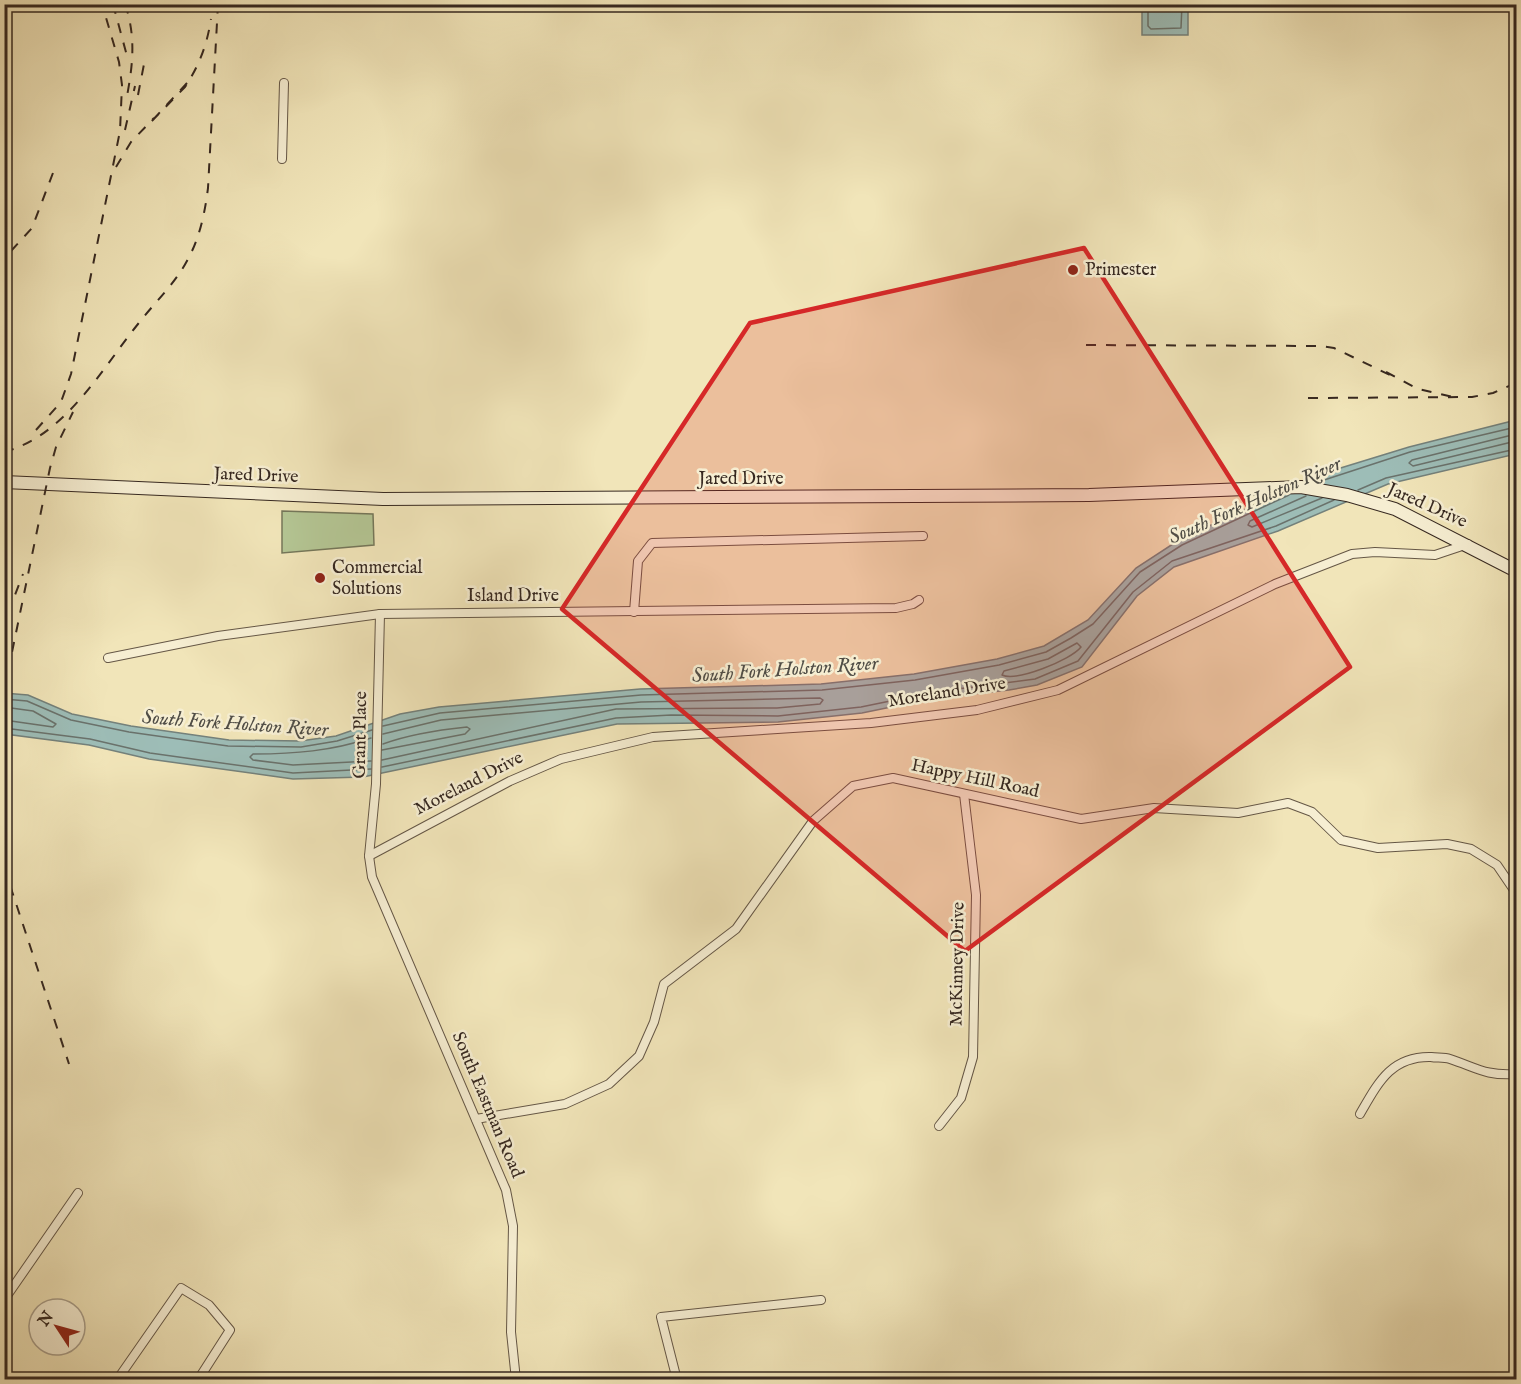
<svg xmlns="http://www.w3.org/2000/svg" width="1521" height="1384" font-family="'IM FELL English',serif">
  <rect width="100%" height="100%" fill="#f1e5b9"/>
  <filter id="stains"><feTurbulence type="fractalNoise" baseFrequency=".00333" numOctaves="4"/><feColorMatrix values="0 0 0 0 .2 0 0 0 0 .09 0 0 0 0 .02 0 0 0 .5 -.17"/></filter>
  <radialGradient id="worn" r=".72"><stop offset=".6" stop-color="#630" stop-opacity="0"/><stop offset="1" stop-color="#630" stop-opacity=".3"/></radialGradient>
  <path fill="#b4c694" stroke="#75775a" stroke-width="1.5" d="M282,511l91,3 1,31 -92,8z"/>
  <g fill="#9dbdb7" stroke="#74817b" stroke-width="1.5">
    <rect x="1142" y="5" width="46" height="30"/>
    <path d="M1516,420v34l-128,30 -110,47 -104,36 -37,29 -55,71 -45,18 -28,5 -74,8 -73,15 -84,9 -161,2 -254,53 -70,2 -144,-20 -60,-14 -84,-11 -1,-41 24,2 44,19 59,12 98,14 71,1 36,-5 64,-22 39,-7 201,-18 181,-5 93,-10 83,-15 47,-13 44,-26 48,-52 43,-28 142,-66 88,-27z"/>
  </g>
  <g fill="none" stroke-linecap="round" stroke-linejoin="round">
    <g stroke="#6a726c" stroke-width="1.5">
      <path d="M1148,4v22l3,3 30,-1 1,-24"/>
      <path d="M1516,434l-104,26 -3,3 4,3 103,-25"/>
      <path d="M1318,482l92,-30 106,-25"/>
      <path d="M1358,490l28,-12 130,-29"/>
      <path d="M1306,496l-56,25 -2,4 4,2 70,-29"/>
      <path d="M1077,643l4,4c-10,13 -65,35 -79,28l2,-4 44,-12z"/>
      <path d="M4,699l23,2 44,19 58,12 99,14 73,1 36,-6 35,-11"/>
      <path d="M4,707l29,4 23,13 -3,3 -49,-7"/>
      <path d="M383,726l57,-13 201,-18 181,-5 93,-10 84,-15 47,-13 25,-14 22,-14 47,-52 42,-27 107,-50"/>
      <path d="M4,728l86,11 60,14 143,20 78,-4"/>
      <path d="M382,750l83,-16 5,-5 -3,-2c-29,3 -57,7 -84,17"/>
      <path d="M382,760l234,-51 161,-1 43,-4 3,-4 -3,-2 -179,4 -200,18 -58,14"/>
      <path d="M371,761l-78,4 -40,-5 -3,-3 3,-3c42,0 78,-3 118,-16"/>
      <path d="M382,767l234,-49 55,-3 107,1 83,-9 73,-15 101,-13 43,-18 55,-69 39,-31 104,-35 58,-26"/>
    </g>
    <defs>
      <g id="minor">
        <path d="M282,159l2,-76"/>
        <path d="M634,612l4,-51 14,-18 271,-7"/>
        <path d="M380,614l-4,170 -7,72 3,21 134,313 7,36 -2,106 5,48"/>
        <path d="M108,658l110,-22 162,-22 516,-6 17,-4 6,-4"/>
        <path d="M369,856l141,-75 51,-22 92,-22 218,-14 106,-13 81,-20 217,-106 77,-30 23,-2 60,3 33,-11"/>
        <path d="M1360,1114c18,-31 31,-58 71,-57 6,1 13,0 19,2 27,9 36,17 66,15"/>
        <path d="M476,1119l89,-15 44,-20 30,-28 15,-34 10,-38 72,-55 77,-108 40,-35 40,-8 188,41 73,-11 84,5 50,-10 24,9 29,28 37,8 69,-4 24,5 26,16 19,28"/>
        <path d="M939,1126l22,-28 12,-41 3,-162 -12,-101"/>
        <path d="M4,1300l74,-107"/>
        <path d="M117,1380l64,-92 28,17 21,25 -32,50"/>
        <path d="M677,1380l-16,-63 160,-17"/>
      </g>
      <path id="secondary" d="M4,482l379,17 706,-4 212,-8 46,8 48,14 121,62"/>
    </defs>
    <use href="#minor" stroke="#655746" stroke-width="10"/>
    <use href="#secondary" stroke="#362820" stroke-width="14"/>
    <use href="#minor" stroke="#f6eed2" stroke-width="8"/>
    <use href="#secondary" stroke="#f6eed2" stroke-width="12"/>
    <g stroke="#362820" stroke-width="2" stroke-dasharray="10 10" stroke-linecap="butt">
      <path d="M113,4l14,52"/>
      <path d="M125,4c11,32 8,60 2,92"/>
      <path d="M187,83l-38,41 36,-37c14,-21 22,-42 26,-68"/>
      <path d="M138,95l7,-36"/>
      <path d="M125,130l10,-44"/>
      <path d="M116,167l15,-25 23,-24"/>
      <path d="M11,251l21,-23 24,-63"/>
      <path d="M1086,345l234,1 14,2 60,29"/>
      <path d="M1386,372l32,17 35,8"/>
      <path d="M1308,398l164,-1 21,-4 23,-10"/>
      <path d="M36,430l25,-28 10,-28 49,-243 2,-46 -3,-23 -17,-58"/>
      <path d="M4,452c61,-16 97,-82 134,-128 17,-22 37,-40 50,-65 12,-22 17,-47 20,-71l10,-184"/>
      <path d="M4,611l11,-16 8,-21"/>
      <path d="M4,691l46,-223 6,-21 17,-35"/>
      <path d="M4,867l65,197"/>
    </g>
  </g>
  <path fill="#d62828" fill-opacity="0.2" stroke="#d62828" stroke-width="4.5" stroke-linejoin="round" d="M1084,248l266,419 -385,284 -403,-342 188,-286z"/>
  <g fill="#8f2418" stroke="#f6eed2" stroke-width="2">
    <circle cx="1073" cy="270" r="6"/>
    <circle cx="320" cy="578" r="6"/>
  </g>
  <g text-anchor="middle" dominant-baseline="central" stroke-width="5" stroke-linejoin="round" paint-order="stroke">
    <g font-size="18" fill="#362820" stroke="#f6eed2" text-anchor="start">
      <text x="1085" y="270">Primester</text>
      <text x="332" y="568">Commercial<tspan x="332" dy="21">Solutions</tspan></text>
    </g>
    <g font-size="18" fill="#362820" stroke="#f6eed2">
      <text transform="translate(256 476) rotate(2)">Jared Drive</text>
      <text x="741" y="479">Jared Drive</text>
      <text transform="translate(1427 506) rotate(24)">Jared Drive</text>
      <text x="513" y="596">Island Drive</text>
      <text transform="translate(947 693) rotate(-9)">Moreland Drive</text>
      <text transform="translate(361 735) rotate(-89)">Grant Place</text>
      <text transform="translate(975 779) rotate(12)">Happy Hill Road</text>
      <text transform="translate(469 784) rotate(-27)">Moreland Drive</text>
      <text transform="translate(958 964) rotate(-89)">McKinney Drive</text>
      <text transform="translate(487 1105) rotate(67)">South Eastman Road</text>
    </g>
    <g font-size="20" font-style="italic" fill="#504d46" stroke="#f6eed2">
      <text transform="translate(1255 501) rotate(-24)">South Fork Holston River</text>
      <text transform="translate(785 670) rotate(-4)">South Fork Holston River</text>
      <text transform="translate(235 724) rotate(4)">South Fork Holston River</text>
    </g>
  </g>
  <rect width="1521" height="1384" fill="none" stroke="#f1e5b9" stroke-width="24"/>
  <rect x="6" y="6" width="1509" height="1372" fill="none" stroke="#362820" stroke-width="3"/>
  <rect x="12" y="12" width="1497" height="1360" fill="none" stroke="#362820" stroke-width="1.5"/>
  <g transform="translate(57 1327) rotate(306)"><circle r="28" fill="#f6eed2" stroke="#a99f8b" stroke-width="1.5"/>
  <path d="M0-4.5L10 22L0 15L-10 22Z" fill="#8f2418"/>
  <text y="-9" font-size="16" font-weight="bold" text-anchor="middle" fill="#362820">N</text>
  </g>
  <rect width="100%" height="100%" filter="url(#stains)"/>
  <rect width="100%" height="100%" fill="url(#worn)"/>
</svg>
